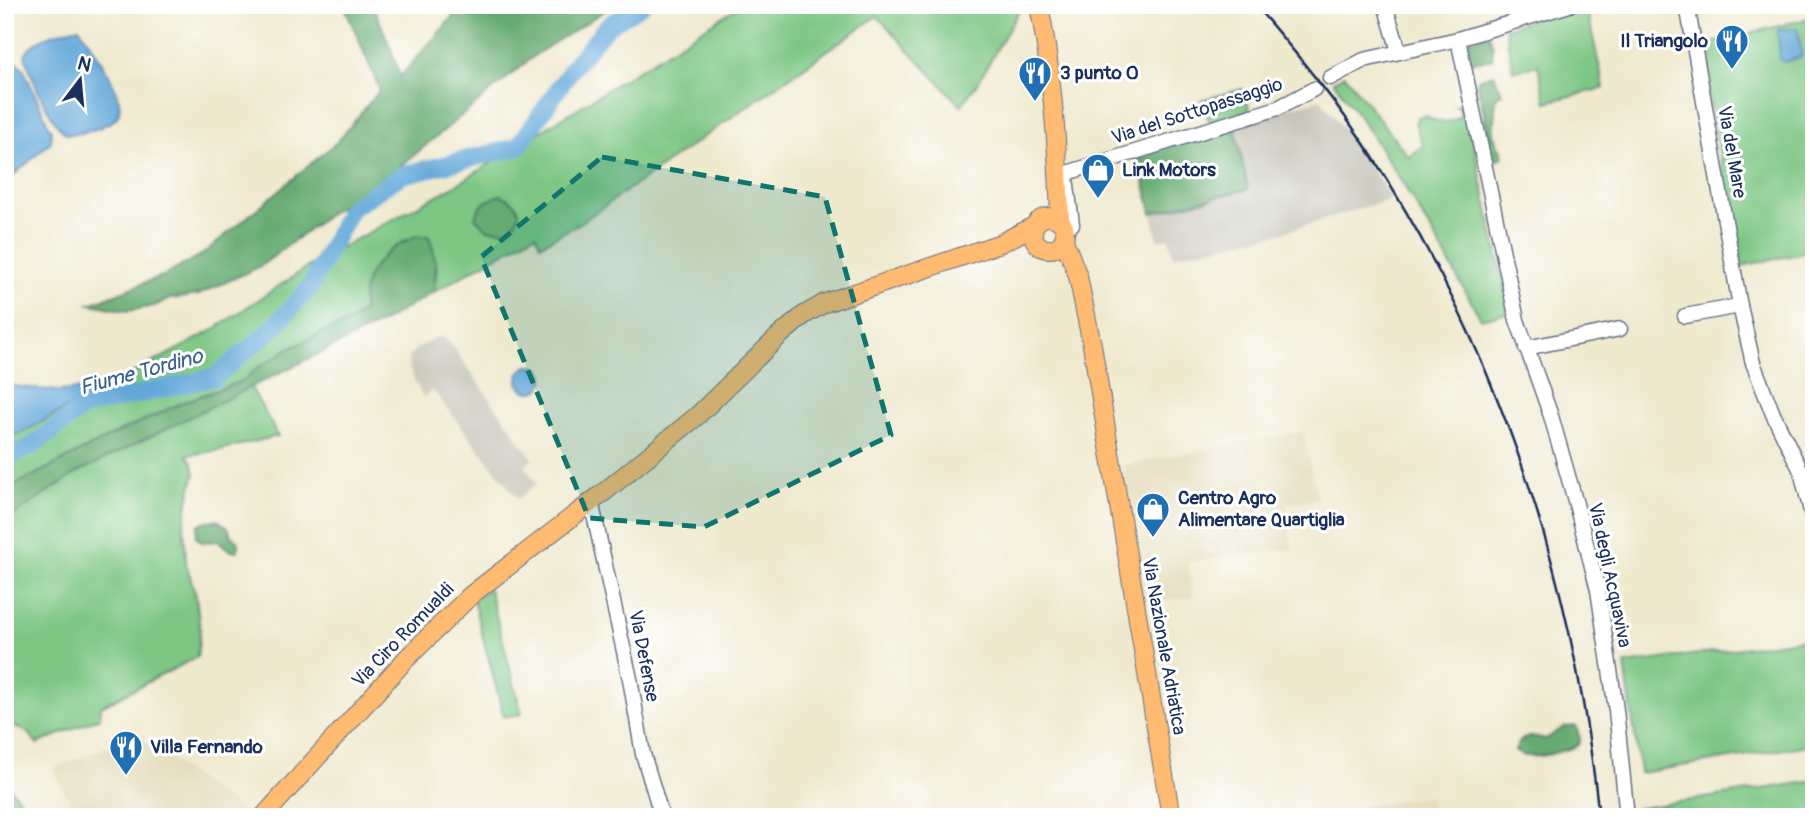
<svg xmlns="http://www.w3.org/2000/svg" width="1819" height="822" font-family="Pangolin,sans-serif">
  <rect width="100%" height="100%" fill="#fff"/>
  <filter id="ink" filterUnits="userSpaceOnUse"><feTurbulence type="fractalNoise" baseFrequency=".0143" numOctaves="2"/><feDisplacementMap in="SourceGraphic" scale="14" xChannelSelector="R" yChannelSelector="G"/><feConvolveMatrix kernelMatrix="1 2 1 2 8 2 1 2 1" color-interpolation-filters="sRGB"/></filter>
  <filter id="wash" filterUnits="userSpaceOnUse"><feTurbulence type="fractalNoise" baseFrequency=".00686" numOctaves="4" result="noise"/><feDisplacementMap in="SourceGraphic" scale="28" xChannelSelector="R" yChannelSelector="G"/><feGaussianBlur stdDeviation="1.57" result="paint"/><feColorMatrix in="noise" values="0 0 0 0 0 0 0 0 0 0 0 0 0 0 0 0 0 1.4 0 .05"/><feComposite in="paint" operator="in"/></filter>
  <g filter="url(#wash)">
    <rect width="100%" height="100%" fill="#efe9ce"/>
    <g fill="#e4dbba">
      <path d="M1303,431l15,68 -31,5 5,45 -104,13 5,35 -50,7 -20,-139z"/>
      <path d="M136,735l115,82h-173l-26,-48z"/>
      <path d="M1430,796l2,21h-137z"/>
    </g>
    <g fill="#c6c5b8">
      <path d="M1321,99l40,53 30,47 -110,34 -108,23 -4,-18 -11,2 -6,-27 95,-24 -13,-67z"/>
      <path d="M436,337l9,1 8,9 80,112 -9,7 13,17 -19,16 -85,-109 -10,7 -8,-15 -6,-15 -1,-10 7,-7z"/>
    </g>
    <g fill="#7dc683" stroke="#4c7a70" stroke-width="2">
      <path d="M741,5h281l-45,79 -16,22 -84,-90 -298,208 -39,21 -4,-11 -102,58 3,-27 -54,-9c-13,18 -24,31 -19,54l-16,13 -20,7 -41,20 -31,19 -13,12 -57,20 -63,29 -118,60v-55l14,-1 191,-102 108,-72 138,-75z"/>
      <path d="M1581,5h5l18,83 -58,14 -8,-37 -25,6 -8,-43z"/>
      <path d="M1814,17v234l-73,15 -42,-220z"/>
      <path d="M1345,75l63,81 15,-10 -8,-23 3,-6 7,-2c11,8 24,10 35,1l1,-8 -5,-2 9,-2 45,208 -29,7c-46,-82 -91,-163 -148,-238z"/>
      <path d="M1243,89l7,22 -40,12 -9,-23z"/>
      <path d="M250,386l28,50 -63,15 -28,4 6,9 2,11 -5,16 -6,35 2,37 10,33 4,34 -3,27 -96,49 -1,11 -63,27c-8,-13 -17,-17 -32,-20l7,-11 -7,-25v-167l71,-48z"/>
      <path d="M489,589l33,125 -18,3 -31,-117z"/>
      <path d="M1814,638v106l-174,29 -15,-109z"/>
      <path d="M1814,781v36h-180v-8z"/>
      <path d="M5,782l29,35h-29z"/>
    </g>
    <g fill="#66ab71" stroke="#406d68" stroke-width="2">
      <path d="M344,5h29l19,47 8,25 50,-57 10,-15h154l-79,50 -163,135 -39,21 -72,55 -63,29 -28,4 -16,7 -26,5 -38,-7 75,-29 38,-21 135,-113 42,-51z"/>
      <path d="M1489,34l4,12 -1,13 -26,4 -4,-21z"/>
      <path d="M1494,74l8,19 -6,5 -3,36 10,22 -5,4 -10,1 -1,-32 -10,-46 3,-5z"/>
      <path d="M1234,122l14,67 -96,24 -15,-60z"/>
      <path d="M500,195c21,8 26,20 7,36l-20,-2 -12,-11c4,-14 12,-18 25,-23z"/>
      <path d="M416,236h13c7,20 8,35 5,56l-53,31 -305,150 -71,48v-31l118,-60 63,-29 57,-20 13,-12 31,-19 41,-20 20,-7 16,-13c-7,-35 22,-62 52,-74z"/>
      <path d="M217,520l11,7 3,8 7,6v10h-7l-13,-10 -16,1 -6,-5 2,-12 8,-4z"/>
      <path d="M1576,726l4,13 -2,6 -6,3c-15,4 -44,15 -57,3 5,-16 16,-16 31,-12l18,-12z"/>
    </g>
    <g fill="#64a8d9" stroke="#406c9c" stroke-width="2">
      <path d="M79,27c11,16 46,66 40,85 -2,9 -12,12 -21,16 -10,4 -21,7 -32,6 -18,-15 -34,-56 -41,-79 7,-17 37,-24 54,-28z"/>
      <path d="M1797,28l5,28 -17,6 -5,-3 -2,-29z"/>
      <path d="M8,55l15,13 28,62v12l-46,41v-127z"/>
      <circle cx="531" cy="379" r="13"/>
      <path d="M5,385l52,6 47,-3 -85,46 -14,1z"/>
    </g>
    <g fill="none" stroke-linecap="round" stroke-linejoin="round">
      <path stroke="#64a8d9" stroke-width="18" d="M5,458l27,-12 52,-39 131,-30 53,-44 41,-44 42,-81 51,-33 116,-28 56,-81 33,-40 35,-21"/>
    </g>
  </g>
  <g filter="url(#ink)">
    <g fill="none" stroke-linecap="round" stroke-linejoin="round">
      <defs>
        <g id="minor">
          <path d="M1385,5l14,46"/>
          <path d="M1687,5l53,301 13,57 20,51 28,57 13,53"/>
          <path d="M1458,39l59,281 34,96 25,88 22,86 18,120 11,107"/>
          <path d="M1330,78l34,-18 94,-21 111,-34"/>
          <path d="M1065,228l7,-4 -6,-46 4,-6 208,-64 36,-19"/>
          <path d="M1685,316l55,-10"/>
          <path d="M1526,348l94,-19"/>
          <path d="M591,501l39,178 13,75 19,63"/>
        </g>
        <g id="major">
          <path d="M1039,5c14,72 19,143 21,216"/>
          <circle cx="1049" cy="233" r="16"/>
          <path d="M1064,240l14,36 14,69 79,472"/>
          <path d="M263,817l143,-158 65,-64 132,-102 94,-77 81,-79 26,-22 21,-12 176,-60 33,-17"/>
        </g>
      </defs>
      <use href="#minor" stroke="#657085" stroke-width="17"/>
      <use href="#major" stroke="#657085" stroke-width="20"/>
      <use href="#minor" stroke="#fff" stroke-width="14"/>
      <use href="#major" stroke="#febb71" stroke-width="18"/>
      <path stroke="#1b2f5e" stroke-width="2.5" d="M1255,5c41,48 83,98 117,151 129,201 202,424 227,661"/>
    </g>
  </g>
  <path fill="#0f766e" fill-opacity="0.2" stroke="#0f766e" stroke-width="5" stroke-dasharray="14 9" stroke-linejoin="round" d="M602,157l223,40 66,238 -187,92 -115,-9 -108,-261z"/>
  <defs>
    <symbol id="restaurant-pin" viewBox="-11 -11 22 30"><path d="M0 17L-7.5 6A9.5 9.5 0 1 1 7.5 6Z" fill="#1f6fb2" stroke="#fff"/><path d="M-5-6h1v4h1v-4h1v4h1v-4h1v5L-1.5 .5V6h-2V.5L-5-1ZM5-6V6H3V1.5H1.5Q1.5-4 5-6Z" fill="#fff"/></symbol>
    <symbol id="shop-pin" viewBox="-11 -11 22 30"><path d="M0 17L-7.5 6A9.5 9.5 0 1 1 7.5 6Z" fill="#1f6fb2" stroke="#fff"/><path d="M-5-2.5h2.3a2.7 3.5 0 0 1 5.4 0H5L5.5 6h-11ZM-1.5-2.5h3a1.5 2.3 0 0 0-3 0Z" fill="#fff"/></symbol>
  </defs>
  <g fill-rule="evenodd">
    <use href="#restaurant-pin" x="1713" y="22" width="38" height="52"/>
    <use href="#restaurant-pin" x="1016" y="54" width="38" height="52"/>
    <use href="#shop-pin" x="1079" y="151" width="38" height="52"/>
    <use href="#shop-pin" x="1134" y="490" width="38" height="52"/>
    <use href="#restaurant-pin" x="107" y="728" width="38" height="52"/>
  </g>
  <g text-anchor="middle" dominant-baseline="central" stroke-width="6" stroke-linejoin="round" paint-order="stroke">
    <g font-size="19" font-weight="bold" fill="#1b2f5e" stroke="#fff" text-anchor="start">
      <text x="1708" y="41" text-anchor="end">Il Triangolo</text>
      <text x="1060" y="73">3 punto 0</text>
      <text x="1122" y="170">Link Motors</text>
      <text x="1178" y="498">Centro Agro<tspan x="1178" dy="22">Alimentare Quartiglia</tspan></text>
      <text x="150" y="747">Villa Fernando</text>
    </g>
    <g font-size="19" fill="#1b2f5e" stroke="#fff">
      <text transform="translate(1197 111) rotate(-18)">Via del Sottopassaggio</text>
      <text transform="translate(1732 152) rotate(80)">Via del Mare</text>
      <text transform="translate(1610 575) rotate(78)">Via degli Acquaviva</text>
      <text transform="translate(403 635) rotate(-46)">Via Ciro Romualdi</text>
      <text transform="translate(1164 646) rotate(80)">Via Nazionale Adriatica</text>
      <text transform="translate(644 656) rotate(79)">Via Defense</text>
    </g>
    <g font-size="21" font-style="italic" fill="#385f8f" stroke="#fff">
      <text transform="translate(141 372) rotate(-15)">Fiume Tordino</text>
    </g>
  </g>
  <rect width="1819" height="822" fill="none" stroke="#fff" stroke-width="28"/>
  <g transform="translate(80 80) rotate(16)" stroke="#ffffff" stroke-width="5" paint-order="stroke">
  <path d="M0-5L12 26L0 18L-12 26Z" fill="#1b2f5e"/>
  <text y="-10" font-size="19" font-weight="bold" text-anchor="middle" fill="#1b2f5e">N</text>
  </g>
</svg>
